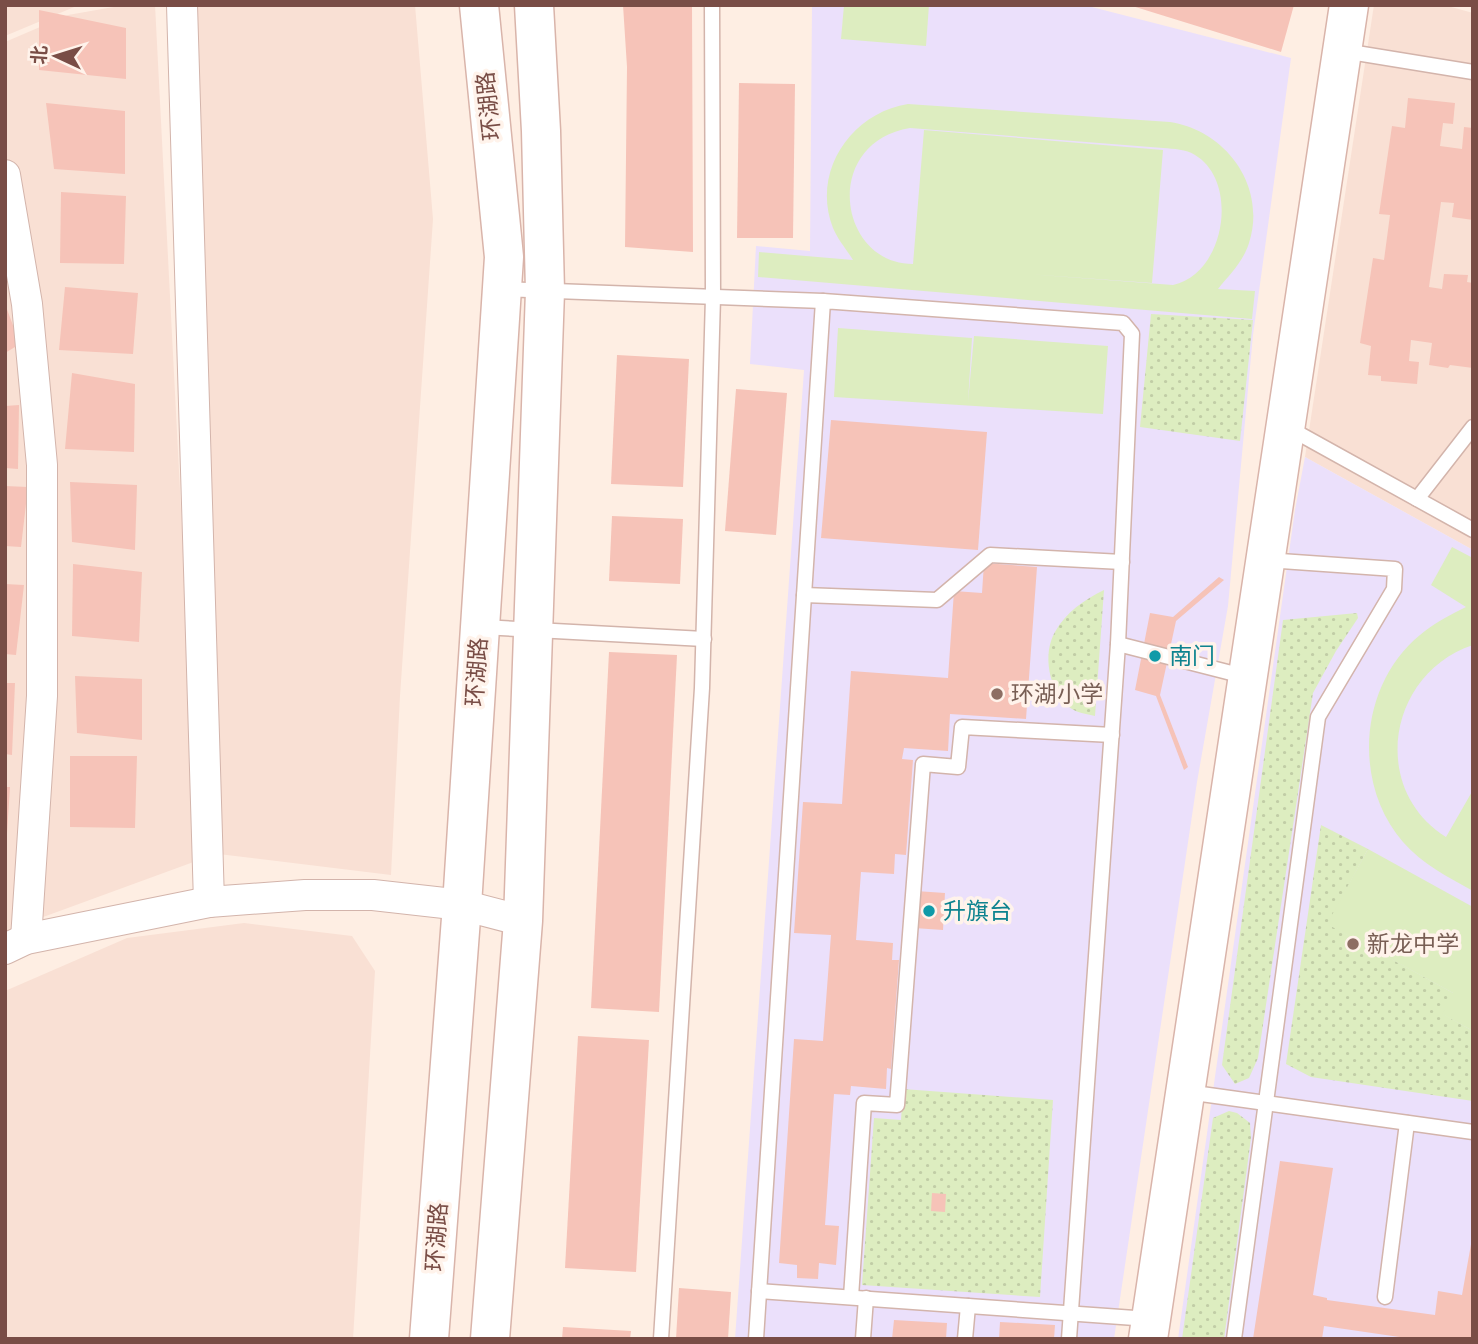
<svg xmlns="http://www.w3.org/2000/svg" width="1478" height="1344" font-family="'Work Sans','Noto Sans SC',sans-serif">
  <defs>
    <pattern id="grass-dots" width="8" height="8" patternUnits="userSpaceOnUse" patternTransform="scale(1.75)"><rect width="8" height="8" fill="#ddedc0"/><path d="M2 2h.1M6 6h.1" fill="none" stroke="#c1cda6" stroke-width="1.8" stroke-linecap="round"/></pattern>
  </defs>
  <rect width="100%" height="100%" fill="#feeee3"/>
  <g fill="#f9e0d4">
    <path d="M5,5h74l-74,31z"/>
    <path d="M125,5h30l44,855 -194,71v-889l63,-27z"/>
    <path d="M197,5h218l18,214 -33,477 -9,179 -181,-22z"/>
    <path d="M1374,5h70l29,8v537l-168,-93z"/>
    <path d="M244,923l108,13 23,35 -22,368h-348v-348l122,-53z"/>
  </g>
  <g fill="#ebe0fb">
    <path d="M812,5h272l207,53 -38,277 -25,271 -31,176 -83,557h-379l69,-969 -54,-6 6,-118 54,5z"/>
    <path d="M1305,457l168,93v789h-295l117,-829z"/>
  </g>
  <g fill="url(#grass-dots)">
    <path d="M1151,314l102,6 -13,121 -100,-14z"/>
    <path d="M1104,590l-9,126c-9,-2 -18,-3 -26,-9 -20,-16 -27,-53 -14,-75 11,-20 29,-32 49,-42z"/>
    <path d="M1357,613l1,5 -22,33 -23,42 -55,365 -9,20 -14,6 -13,-19 61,-445z"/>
    <path d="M1321,825l47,24 -40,75 127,70 -12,20 30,17v70l-162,-24 -25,-13z"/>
    <path d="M903,1089l150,11 -13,197 -178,-12 12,-167 27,2z"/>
    <path d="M1229,1111l8,2 13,10 1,15 -27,201h-42l31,-221z"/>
  </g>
  <g fill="#ddedc0" fill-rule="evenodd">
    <path d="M844,5h85l-3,41 -85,-7z"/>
    <path d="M908,104l262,18c57,9 97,65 79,121 -6,19 -19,31 -31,46l37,2 -3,28 -494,-42 1,-25 94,8c-6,-10 -15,-20 -20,-32 -22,-56 18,-115 75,-124zM910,128l253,20c11,1 23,1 32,7 45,27 30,119 -22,130l-146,-11 125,9 11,-133 -239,-20 -11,134c-75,0 -92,-121 -3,-136z"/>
    <path d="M838,328l134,10 -4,64 6,-66 134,10 -5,68 -269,-17z"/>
    <path d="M1452,547l21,11v87c-85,28 -104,144 -27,192l27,-47v101c-25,-14 -51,-27 -70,-49 -51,-59 -44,-157 17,-207 14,-12 30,-20 46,-28l-35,-22z"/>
    <path d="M1368,849l105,58v124l-31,-17 11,-21 -126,-69z"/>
  </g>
  <g fill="#f6c3b8">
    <path d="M623,5h69l1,247 -68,-5 2,-180z"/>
    <path d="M1129,5h165l-13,47z"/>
    <path d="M39,10l87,18v51l-87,-9z"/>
    <path d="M739,83l56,1 -2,154h-56z"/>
    <path d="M1408,98l47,5 -2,21 -10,-1 -3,23 22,3 2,-22 9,1v92l-21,-3 2,-14 -13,-1 -12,85 13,2 2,-15 24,1 -1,7 6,1v85l-23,-3 -2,3 -19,-3 3,-22 -21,-3 -2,21 10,1 -2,22 -36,-3v-5l-13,-1 3,-29 -11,-3 13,-85 11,2 6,-45 -11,-1 13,-88 13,2z"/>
    <path d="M46,103l79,8v63l-71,-5z"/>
    <path d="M61,192l65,4 -2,68 -64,-1z"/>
    <path d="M65,287l73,6 -5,61 -74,-4z"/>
    <path d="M5,304l15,40 -15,9z"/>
    <path d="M617,355l72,4 -6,128 -72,-3z"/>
    <path d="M72,373l63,11 -1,68 -69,-3z"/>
    <path d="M736,389l51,4 -11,142 -51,-4z"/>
    <path d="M19,405l-1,64 -13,-1v-62z"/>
    <path d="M831,420l156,12 -9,118 -157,-12z"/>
    <path d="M70,482l67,3 -2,65 -63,-8z"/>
    <path d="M5,486l23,1 -7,60 -16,-1z"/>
    <path d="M612,516l71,3 -3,65 -71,-3z"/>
    <path d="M984,563l53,4 -11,152 -76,-5 -2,37 -44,-3 -2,11 11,1 -7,95 -11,-1 -1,20 -33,-2 -5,68 37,3 -1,17h7l-8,109 -4,-1 -1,21 -35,-3 -1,9 -16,-1 -9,131 14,1 -3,39 -17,-2 -1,16 -21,-1v-13l-18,-2 15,-224 29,2 8,-106 -37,-2 9,-131 39,2 9,-133 97,7 6,-87 28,2z"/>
    <path d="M73,564l69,8 -3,70 -67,-6z"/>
    <path d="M1219,577l5,3 -48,41 -16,74 28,72 -4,3 -28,-74 -21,-6 15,-77 23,4z"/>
    <path d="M5,584l19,1 -8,70 -11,-1z"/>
    <path d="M609,652l68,3 -18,357 -68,-4z"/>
    <path d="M75,676l67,3v61l-65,-7z"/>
    <path d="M5,683h10l-3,72 -7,-1z"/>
    <path d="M70,756h67l-2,72 -65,-1z"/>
    <path d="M5,787h5l-3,47h-2z"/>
    <path d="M916,891l29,2 -2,37 -29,-2z"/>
    <path d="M578,1036l71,4 -13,232 -71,-4z"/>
    <path d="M1280,1161l53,7 -20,127 14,3v2l108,15 3,-24 24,4 11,-62v106h-60l-89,-13 -2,13h-69z"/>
    <path d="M932,1193l14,1 -1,18 -14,-1z"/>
    <path d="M679,1288l52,4 -3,47h-52z"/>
    <path d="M894,1320l53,3 -1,16h-54z"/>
    <path d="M1000,1322l55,3 -1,14h-55z"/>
    <path d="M563,1327l68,4 -1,8h-68z"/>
  </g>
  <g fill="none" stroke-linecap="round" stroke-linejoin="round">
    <defs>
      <g id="lane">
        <path d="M1344,51l129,21"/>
        <path d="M503,289l320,12"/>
        <path d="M1287,427l186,103"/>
        <path d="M1417,499l56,-72"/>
        <path d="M804,595l133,5 53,-45 132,7"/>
        <path d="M482,627l222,12"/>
        <path d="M1118,644l129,33"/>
        <path d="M1187,1092l286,40"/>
        <path d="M759,1291l390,28"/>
        <path d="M851,1297l13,-194 33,2 26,-341 35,3 4,-40 150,8"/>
        <path d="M1385,1297l22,-174"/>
        <path d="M661,1339l41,-651 11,-391 -1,-292"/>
        <path d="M756,1339l67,-1038 300,22 9,11 -14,310 -49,695"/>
        <path d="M863,1339l3,-41"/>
        <path d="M965,1339l3,-33"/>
        <path d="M1234,1339l84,-622 76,-128 1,-20 -129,-9"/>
      </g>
      <g id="street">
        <path d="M182,5l27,897"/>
        <path d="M5,175l22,129 15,161v231l-16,243"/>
        <path d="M5,949l21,-10 183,-37 96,-7h68l89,10 61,16"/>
      </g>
      <g id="secondary">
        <path d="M429,1339l33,-434 42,-648 -25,-252"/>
        <path d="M490,1339l33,-418 22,-630 -4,-160 -7,-126"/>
        <path d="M1148,1339l201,-1334"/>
      </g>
    </defs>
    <use href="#lane" stroke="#d3b4ab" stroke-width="17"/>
    <use href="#street" stroke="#d3b4ab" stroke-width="32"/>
    <use href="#secondary" stroke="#d9b4aa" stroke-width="41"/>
    <use href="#lane" stroke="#fff" stroke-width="14"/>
    <use href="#street" stroke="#fff" stroke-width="30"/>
    <use href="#secondary" stroke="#fff" stroke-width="38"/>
  </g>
  <g fill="#0f9aa8" stroke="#fff3eb" stroke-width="2.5">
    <circle cx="1155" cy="656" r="7"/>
    <circle cx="929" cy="911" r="7"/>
  </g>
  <g fill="#8d6e63" stroke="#fff3eb" stroke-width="2.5">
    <circle cx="997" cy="694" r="7"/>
    <circle cx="1353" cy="944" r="7"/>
  </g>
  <g text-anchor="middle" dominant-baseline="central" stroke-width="7" stroke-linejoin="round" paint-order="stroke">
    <g font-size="23" fill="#794d46" stroke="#fff3eb">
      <text transform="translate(489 106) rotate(-96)">环湖路</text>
      <text transform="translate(477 672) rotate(-86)">环湖路</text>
      <text transform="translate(437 1237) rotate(-86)">环湖路</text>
    </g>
    <g font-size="23" fill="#0d838f" stroke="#fff3eb" text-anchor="start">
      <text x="1169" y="656">南门</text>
      <text x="943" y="911">升旗台</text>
    </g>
    <g font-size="23" fill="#785e54" stroke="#fff3eb" text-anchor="start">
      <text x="1011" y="694">环湖小学</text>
      <text x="1367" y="944">新龙中学</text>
    </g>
  </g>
  <rect width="1478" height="1344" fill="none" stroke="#794d46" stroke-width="14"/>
  <g transform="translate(56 56) rotate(274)" stroke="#fff3eb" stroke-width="5" paint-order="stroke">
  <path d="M0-5L12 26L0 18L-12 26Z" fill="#794d46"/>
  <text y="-10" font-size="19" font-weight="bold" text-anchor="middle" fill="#794d46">北</text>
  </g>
</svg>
